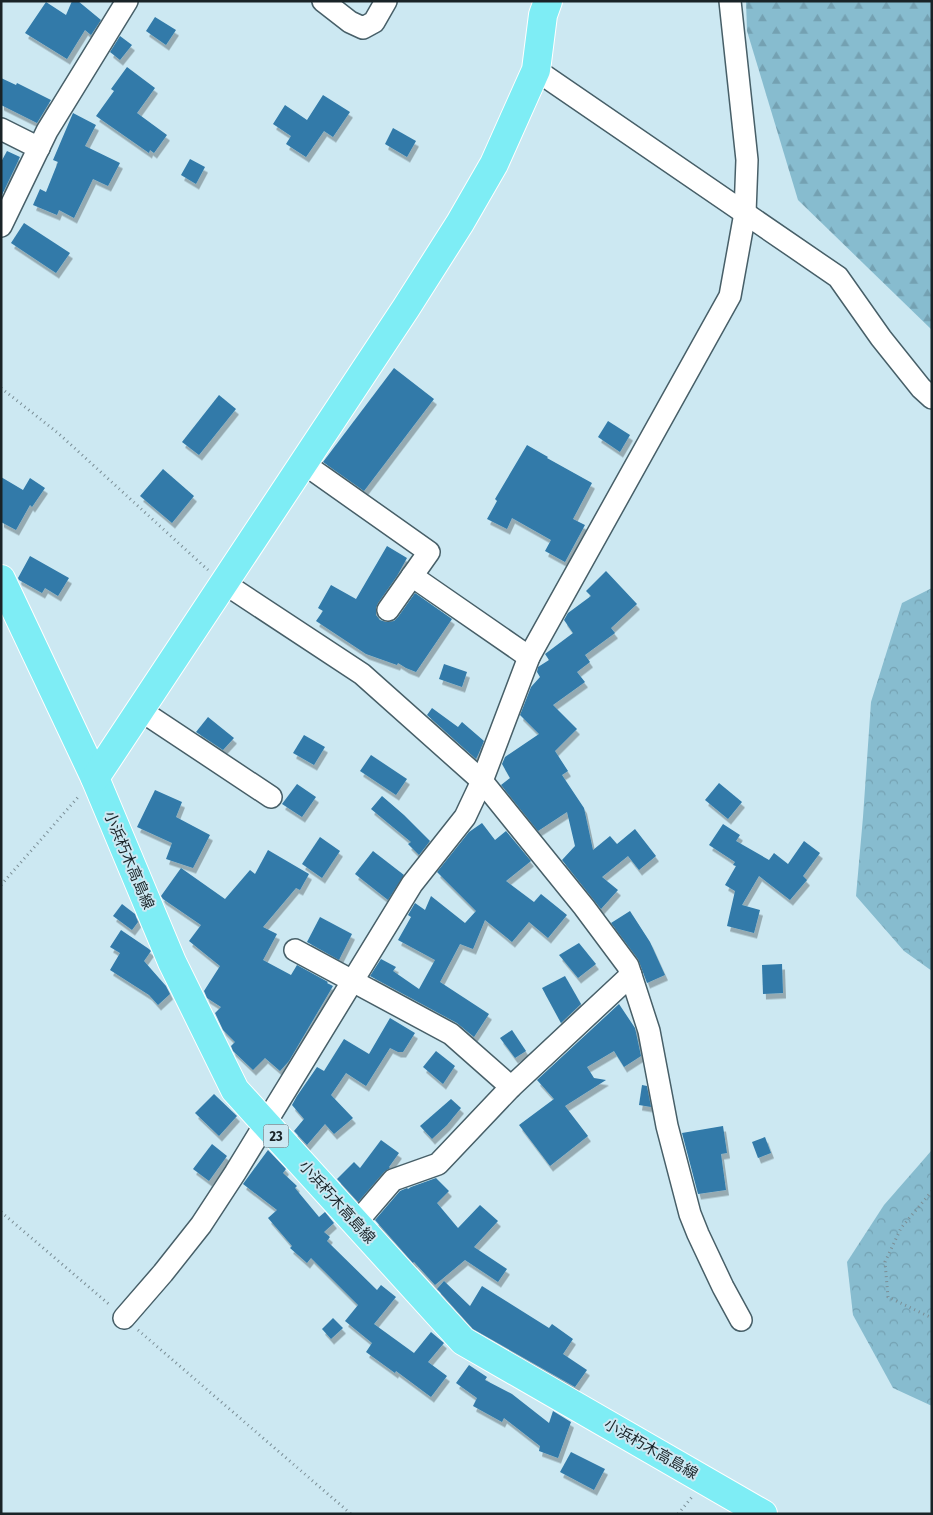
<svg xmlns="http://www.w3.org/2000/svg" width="933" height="1515" font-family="'Fira Sans Condensed','Noto Sans JP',sans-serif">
  <defs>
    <pattern id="forest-firs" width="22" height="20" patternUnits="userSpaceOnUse" patternTransform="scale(1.25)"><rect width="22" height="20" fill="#87bccf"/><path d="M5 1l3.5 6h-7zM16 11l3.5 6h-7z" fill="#74a1b2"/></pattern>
    <pattern id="park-crowns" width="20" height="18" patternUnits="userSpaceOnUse" patternTransform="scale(1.25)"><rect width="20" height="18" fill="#87bccf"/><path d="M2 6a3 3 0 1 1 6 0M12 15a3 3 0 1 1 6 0" fill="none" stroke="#74a1b2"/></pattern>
    <filter id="shadow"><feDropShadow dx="3" dy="5.5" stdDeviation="0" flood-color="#0004"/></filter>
  </defs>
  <rect width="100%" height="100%" fill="#cce8f2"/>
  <path fill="url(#forest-firs)" d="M746,1h186v329l-134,-130 -51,-169z"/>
  <g fill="url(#park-crowns)">
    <path d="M932,588v383l-28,-20 -48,-55 7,-79 8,-115 31,-99z"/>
    <path d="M932,1150v256l-39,-18 -40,-73 -6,-53 37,-57z"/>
  </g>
  <g fill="#307aa9" filter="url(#shadow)">
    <path d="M72,1h6l23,19 -10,15 -6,-5 -18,29 -42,-26 21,-31 20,13z"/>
    <path d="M155,17l21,13 -10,15 -20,-14z"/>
    <path d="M120,36l12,9 -12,15 -10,-8z"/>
    <path d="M127,67l28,21 -18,25 30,22 -13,18 -4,-3 -1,3 -53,-37 18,-25 -3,-2z"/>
    <path d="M1,78l15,7 1,-2 34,17 -14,23 -36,-18z"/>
    <path d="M323,95l27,17 -17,25 -9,-6 -18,26 -20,-13 5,-8 -18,-12 12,-19 22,15z"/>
    <path d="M73,113l23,12 -11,21 35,17 -12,23 -15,-7 -19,39 -15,-8 -2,5 -24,-10 7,-16 6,3 12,-30 -5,-2z"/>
    <path d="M393,128l23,13 -9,16 -22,-13z"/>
    <path d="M7,151l13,6 -19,40v-35z"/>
    <path d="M190,159l15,8 -9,17 -15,-9z"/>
    <path d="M24,223l46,30 -14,20 -45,-30z"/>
    <path d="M394,368l40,31 -70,92 -41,-29z"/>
    <path d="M219,395l17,14 -37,46 -17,-13z"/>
    <path d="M608,421l22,14 -10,17 -22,-15z"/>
    <path d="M527,445l21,12 -1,1 45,25 -19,36 12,6 -20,37 -20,-11 6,-11 -39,-22 -5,11 -20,-10 10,-18 -2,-2z"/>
    <path d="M163,469l31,27 -22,27 -32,-27z"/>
    <path d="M1,477l22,13 7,-12 15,10 -13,19 -2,-2 -14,25 -15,-8z"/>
    <path d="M387,546l20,12 -10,18 -19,27 -2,5v7l4,5 6,2 8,-1 4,-4 17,-24 37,26 -36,53 -10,-4 -8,-5 -1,2 -31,-11 -50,-33 7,-10 -5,-3 13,-23 25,14z"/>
    <path d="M30,556l39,22 -11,18 -13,-8 -3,5 -23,-13 -1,-2z"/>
    <path d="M606,571l31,33 -26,24 4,5 -30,22 5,7 -13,10 8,10 -32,23 24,24 -22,22 13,20 -6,4 22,33 9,42 17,-14 7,8 18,-15 21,27 -17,14 -11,-14 -26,21 16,13 -17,19 -39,-49 13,-14 -8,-34 -29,19 -37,-46 9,-7 -8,-14 3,-7 34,-23 -19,-19 11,-28 9,-10 -3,-5 1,-5 11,-7 -4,-6 28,-21 -9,-13 4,-7 23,-17 -5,-5z"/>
    <path d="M444,664l23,8 -5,15 -23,-8z"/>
    <path d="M432,708l26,19 4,-5 22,19 -6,14 -2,4 -49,-44z"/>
    <path d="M208,717l26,21 -11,12 -27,-18z"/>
    <path d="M304,735l21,12 -11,18 -21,-12z"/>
    <path d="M371,755l36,24 -11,16 -36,-24z"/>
    <path d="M719,783l23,19 -14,17 -23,-19z"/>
    <path d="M297,784l19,13 -14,20 -20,-13z"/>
    <path d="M155,790l27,12 -6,15 34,18 -17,33 -27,-9 6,-16 -35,-16z"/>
    <path d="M382,796l22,19 26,26 -11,14 -11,-11 3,-2 -40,-33z"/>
    <path d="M482,823l13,17 11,-9 25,30 -25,20 28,21 7,-8 26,21 -19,23 -19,-16 -17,20 -27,-22 -12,29 -13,-5 -20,38 49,32 -15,23 -17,-14 -87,-47 11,-17 15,8 -3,4 26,18 16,-29 -37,-20 13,-23 -3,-2 7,-12 10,7 6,-14 34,27 11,-12 -39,-39 32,-40z"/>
    <path d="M723,824l17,11 -4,6 33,19 5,-7 14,11 16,-23 16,12 -17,23 4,4 -17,20 -31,-24 -17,29 18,5 -6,23 -27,-7 8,-35 -10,-6 11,-19 -3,-1 2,-3 -26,-17z"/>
    <path d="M320,837l20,14 -18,27 -20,-14z"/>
    <path d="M268,850l41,24 -9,16 -4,-2 -33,39 14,7 -14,26 28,15 6,-10 31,17 -1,1 6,3 -44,75 -9,10 -15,-13 -12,12 -20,-19 -2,-5 4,-4 -12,-12 -8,-17 6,-6 -14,-9 -3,-7 16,-25 -31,-25 12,-16 -38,-26 -2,-3 20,-28 44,31 25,-29 5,4z"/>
    <path d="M373,851l31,24 -16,25 -33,-26z"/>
    <path d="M122,904l13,10 3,8 -6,8 -19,-14z"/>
    <path d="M630,911l20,31 15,33 -18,8 -9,-24 -27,-36z"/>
    <path d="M320,917l32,17 -13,26 -32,-18z"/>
    <path d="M121,930l28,19 2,2 -7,10 22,25 4,8 -12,11 -9,-10 -39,-25 10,-17 -10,-6z"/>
    <path d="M579,943l17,21 -18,14 -19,-23z"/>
    <path d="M782,964l1,29 -20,1 -1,-29z"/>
    <path d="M565,976l16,28 -20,19 -19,-35z"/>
    <path d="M619,1004l16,24 6,28 -17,11 -10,-16 -27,16 7,11 12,2 -41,26 23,30 -38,30 -31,-41 35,-26 -17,-19z"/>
    <path d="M390,1018l25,15 -12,19h-5l-8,-4 -24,38 -20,-13 -15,22 22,23 -19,16 -9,-10 -18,21 -13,-14 10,-12 -12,-14 5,-9 20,-29 7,4 20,-32 25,15z"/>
    <path d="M512,1030l14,21 -11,7 -15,-20z"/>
    <path d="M436,1051l19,15 -12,18 -20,-17z"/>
    <path d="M642,1085l5,1 4,21 -12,-2z"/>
    <path d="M214,1094l23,22 -18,20 -24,-23z"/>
    <path d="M451,1099l10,9 -14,17 -15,14 -12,-13z"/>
    <path d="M723,1126l4,27 -6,1 5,36 -28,4 -16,-61z"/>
    <path d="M765,1137l6,16 -13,5 -6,-16z"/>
    <path d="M381,1140l18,13 -10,14 1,1 -6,4 -26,30 -21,-23 17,-17 6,6z"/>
    <path d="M212,1144l15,12 -18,25 -16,-12z"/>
    <path d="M268,1150l18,19 -3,4 14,13 -2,2 24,29 6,-5 9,11 -10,9 6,5 -3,4 50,49 4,-5 15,12 -22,27 40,29 17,-21 13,11 -16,19 19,14 -16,21 -35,-26 -1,2 -29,-21 6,-9 -27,-22 13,-16 -47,-47 -4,5 -17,-15 2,-2 -24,-28 9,-8 -34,-26z"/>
    <path d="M436,1178l13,13 -12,12 21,25 22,-23 18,16 -24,26 33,22 -9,13 -33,-22 -30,25 -21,-23 -1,1 -38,-43 25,-29 7,-3 1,1 3,-2z"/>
    <path d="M444,1281l26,25 12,-20 67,42 3,-4 21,15 -10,15 24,16 -12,17 -102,-58 -36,-40z"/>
    <path d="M333,1318l10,10 -12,11 -9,-10z"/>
    <path d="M469,1365l18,12 -2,3 27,14 37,29 4,-12 18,11 -13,36 -19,-7 1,-5 -36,-28 -2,4 -29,-16 4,-8 -21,-15z"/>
    <path d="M571,1452l34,17 -11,21 -34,-18z"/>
  </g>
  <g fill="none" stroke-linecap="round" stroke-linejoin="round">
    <defs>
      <g id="minor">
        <path d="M323,1l27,21 13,6 11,-6 12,-21"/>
        <path d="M536,70l302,207 43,61 40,50 11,10"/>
        <path d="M1,129l38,19"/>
        <path d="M1,226l46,-95 80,-130"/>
        <path d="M303,463l126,89 -41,58"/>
        <path d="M412,576l117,81"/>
        <path d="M224,583l138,91 120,107 102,126 44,59 21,65 18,95 23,88 8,20 25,53 18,33"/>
        <path d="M140,710l131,87"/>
        <path d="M295,950l156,84 60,53"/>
        <path d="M356,1223l37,-43 45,-16 73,-77 120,-112"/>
        <path d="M124,1318l39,-45 38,-48 34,-52 177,-289 53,-67 17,-36 47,-124 201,-361 15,-83 2,-53 -17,-159"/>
      </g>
      <g id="major">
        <path d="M1,579l94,199 77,184 63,128 228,251 300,173"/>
        <path d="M95,778l311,-470 54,-85 34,-59 42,-94 7,-55 5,-14"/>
      </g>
    </defs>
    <use href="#minor" stroke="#475f68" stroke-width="24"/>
    <use href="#major" stroke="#fff" stroke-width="30"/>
    <g stroke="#7b8f97" stroke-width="3" stroke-dasharray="1 4" stroke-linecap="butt">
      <path d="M1,388l57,45 150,137"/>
      <path d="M1,885l79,-90"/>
      <path d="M932,1191l-31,37 -16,34 3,35 44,21"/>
      <path d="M1,1212l110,94"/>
      <path d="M138,1330l213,184"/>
      <path d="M678,1514l14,-17"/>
    </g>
    <use href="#minor" stroke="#fff" stroke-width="21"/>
    <use href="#major" stroke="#7eedf5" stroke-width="28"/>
  </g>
  <g text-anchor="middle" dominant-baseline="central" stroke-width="4" stroke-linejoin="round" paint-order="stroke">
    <rect fill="#cce8f2" stroke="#4f5e64" stroke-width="1" x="263.5" y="1124.5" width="25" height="23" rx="4"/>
    <g font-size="14" font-weight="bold" fill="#192327">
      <text x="276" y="1136">23</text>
    </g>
    <g font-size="15" fill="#192327" stroke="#cce8f2">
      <text transform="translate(129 860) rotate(67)">小浜朽木高島線</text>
      <text transform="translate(337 1202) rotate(48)">小浜朽木高島線</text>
      <text transform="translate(651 1449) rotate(30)">小浜朽木高島線</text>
    </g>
  </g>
  <rect width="933" height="1515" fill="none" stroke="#192327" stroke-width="5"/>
</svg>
